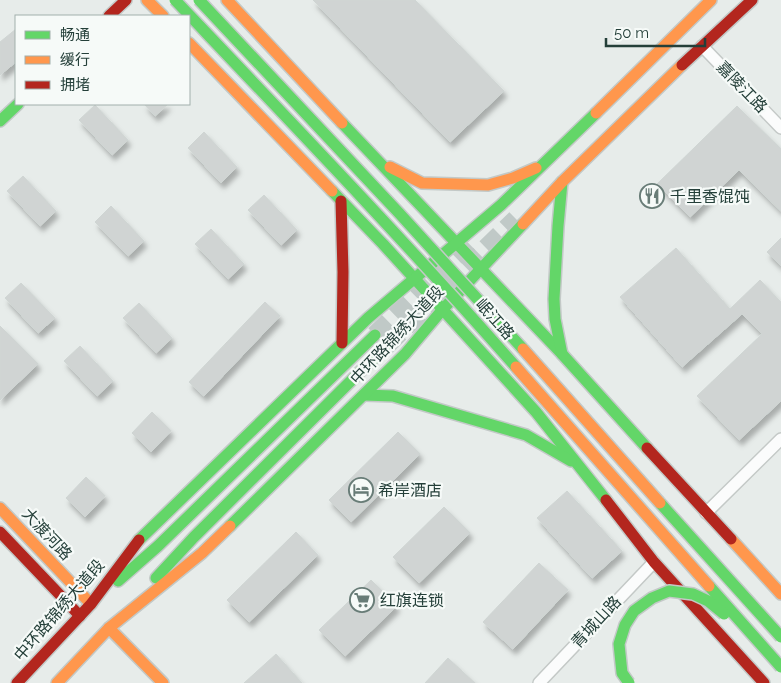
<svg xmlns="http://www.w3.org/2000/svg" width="781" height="683" font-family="Raleway,'Noto Sans SC',sans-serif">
  <defs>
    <filter id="shadow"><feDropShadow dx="3" dy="5.5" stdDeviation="2.5" flood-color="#0004"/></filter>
  </defs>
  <rect width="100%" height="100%" fill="#e7ecea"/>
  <g fill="#d0d4d3" stroke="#cfd5d3" filter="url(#shadow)">
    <path d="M313,0h102l89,91 -54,51z"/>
    <path d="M16,29v33l-16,13v-33z"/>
    <path d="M144,104h24l-13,12z"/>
    <path d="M95,105l33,35 -16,15 -33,-35z"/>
    <path d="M737,106l44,43v62l-42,-41 -49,47 -33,-33z"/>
    <path d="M204,132l33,35 -16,16 -33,-35z"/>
    <path d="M23,176l33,35 -16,15 -33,-35z"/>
    <path d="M264,195l33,35 -16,15 -33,-35z"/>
    <path d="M111,206l33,35 -16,15 -33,-34z"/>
    <path d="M211,229l33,35 -16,15 -33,-35z"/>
    <path d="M781,238v28l-14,-14z"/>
    <path d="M676,248l54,61 30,-29 21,22v99l-42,39 -42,-44 65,-62 -20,-20 -60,53 -62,-70z"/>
    <path d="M21,283l34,35 -17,15 -33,-35z"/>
    <path d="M265,302l15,14 -76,80 -15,-14z"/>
    <path d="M139,303l33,35 -16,15 -33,-35z"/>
    <path d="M0,326l38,38 -38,36z"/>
    <path d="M80,346l33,35 -16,15 -33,-35z"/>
    <path d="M152,412l19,19 -20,21 -19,-19z"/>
    <path d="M398,432l22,22 -69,68 -22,-22z"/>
    <path d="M86,477l19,19 -20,21 -19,-19z"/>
    <path d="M567,491l55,60 -30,27 -55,-60z"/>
    <path d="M444,507l26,26 -51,50 -26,-26z"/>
    <path d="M296,532l22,23 -69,67 -22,-22z"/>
    <path d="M539,563l29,27 -55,59 -30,-27z"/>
    <path d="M371,580l26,26 -52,50 -26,-26z"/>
    <path d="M276,654l26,29h-58z"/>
    <path d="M448,658l27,25h-50z"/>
  </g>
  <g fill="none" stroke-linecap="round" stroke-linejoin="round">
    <g stroke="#c0c9c7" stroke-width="19" stroke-dasharray="19 9" stroke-linecap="butt">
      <path d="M375,335l99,-97"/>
      <path d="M386,346l130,-127"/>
    </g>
    <defs>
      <g id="street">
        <path d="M702,46l79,82"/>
        <path d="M706,513l75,-74"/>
        <path d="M539,683l115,-121"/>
      </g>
      <g id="fast">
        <path d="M0,121l18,-17"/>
        <path d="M342,123l220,231 85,94"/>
        <path d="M562,182l-4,44 -4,73 1,20 7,35"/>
        <path d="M332,191l51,53 153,168 70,88"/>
        <path d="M364,395l29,1 133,39 45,26"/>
        <path d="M230,526l175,-172 38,-45 80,-85"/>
        <path d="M139,540l229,-222 133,-113 95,-92"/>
        <path d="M156,578l38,-41 192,-191"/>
        <path d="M118,581l40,-35 217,-211"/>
      </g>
      <g id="slow">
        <path d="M147,0l16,16"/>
        <path d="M227,0l115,123"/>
        <path d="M189,43l143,148"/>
        <path d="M596,113l115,-113"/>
        <path d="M390,167l32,16 66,2 25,-7 23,-10"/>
        <path d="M523,224l39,-42 120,-117"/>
        <path d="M0,508l91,96"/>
        <path d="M731,539l50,55"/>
        <path d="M109,628l54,55"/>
        <path d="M57,683l52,-55 93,-75 28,-27"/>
      </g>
      <g id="jam">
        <path d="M109,16l17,-16"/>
        <path d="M682,65l70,-65"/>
        <path d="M341,201l2,71 -1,71"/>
        <path d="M647,448l84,91"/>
        <path d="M606,500l48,62 110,121"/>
        <path d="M0,532l80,84"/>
        <path d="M17,683l74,-79 48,-64"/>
      </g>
    </defs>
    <use href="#street" stroke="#c4c9c7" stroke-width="14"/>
    <use href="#fast" stroke="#c3c9c7" stroke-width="14"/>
    <use href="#slow" stroke="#c3c9c7" stroke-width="14"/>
    <use href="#jam" stroke="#c3c9c7" stroke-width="14"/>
    <use href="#street" stroke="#fbfcfc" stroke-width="11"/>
    <use href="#fast" stroke="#63d668" stroke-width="11"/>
    <use href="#slow" stroke="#ff974d" stroke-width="11"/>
    <use href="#jam" stroke="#b3261e" stroke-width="11"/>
    <defs>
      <g id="fast-bridge">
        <path d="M175,0c115,121 231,242 341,367"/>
        <path d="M199,0l200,213 124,136"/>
        <path d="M660,503l121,134"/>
        <path d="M709,586l72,81"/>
        <path d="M629,683l-7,-10 -3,-29 6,-19 9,-14 18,-13 17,-7 24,3 15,7 16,13"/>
      </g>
      <g id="slow-bridge">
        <path d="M523,349l137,154"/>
        <path d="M516,367l193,219"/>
      </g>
    </defs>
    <use href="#fast-bridge" stroke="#c3c9c7" stroke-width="14" stroke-linecap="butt"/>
    <use href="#slow-bridge" stroke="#c3c9c7" stroke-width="14" stroke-linecap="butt"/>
    <use href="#fast-bridge" stroke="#63d668" stroke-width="11"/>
    <use href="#slow-bridge" stroke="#ff974d" stroke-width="11"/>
  </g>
  <defs>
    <symbol id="restaurant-ring" viewBox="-11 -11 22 22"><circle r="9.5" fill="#f6faf8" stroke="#687c77" stroke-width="1.5"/><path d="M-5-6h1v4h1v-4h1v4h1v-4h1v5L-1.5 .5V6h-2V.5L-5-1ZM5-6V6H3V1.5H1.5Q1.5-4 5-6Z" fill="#687c77"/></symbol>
    <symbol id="hotel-ring" viewBox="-11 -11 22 22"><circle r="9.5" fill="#f6faf8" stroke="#687c77" stroke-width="1.5"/><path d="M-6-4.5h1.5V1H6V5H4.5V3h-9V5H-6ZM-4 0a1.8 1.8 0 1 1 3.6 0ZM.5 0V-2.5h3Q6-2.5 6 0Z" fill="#687c77"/></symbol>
    <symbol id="supermarket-ring" viewBox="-11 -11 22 22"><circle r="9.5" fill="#f6faf8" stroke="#687c77" stroke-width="1.5"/><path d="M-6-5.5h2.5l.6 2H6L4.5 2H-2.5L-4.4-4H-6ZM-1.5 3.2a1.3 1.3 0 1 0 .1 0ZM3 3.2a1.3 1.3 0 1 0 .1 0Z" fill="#687c77"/></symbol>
  </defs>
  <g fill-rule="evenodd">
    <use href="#restaurant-ring" x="638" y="182" width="28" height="28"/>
    <use href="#hotel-ring" x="347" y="476" width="28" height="28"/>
    <use href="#supermarket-ring" x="348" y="586" width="28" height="28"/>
  </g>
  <g text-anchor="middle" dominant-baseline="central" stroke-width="4.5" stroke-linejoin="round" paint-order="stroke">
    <g font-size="16" fill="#243f39" stroke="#f6faf8">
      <text transform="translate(742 87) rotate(46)">嘉陵江路</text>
      <text transform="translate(495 319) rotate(48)">岷江路</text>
      <text transform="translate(397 335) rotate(-47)">中环路锦绣大道段</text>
      <text transform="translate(47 534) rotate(47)">大渡河路</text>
      <text transform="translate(59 610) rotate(-49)">中环路锦绣大道段</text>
      <text transform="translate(596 622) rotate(-47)">青城山路</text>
    </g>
    <g font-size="16" fill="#243f39" stroke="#f6faf8" text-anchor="start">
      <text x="670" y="196">千里香馄饨</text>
      <text x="378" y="490">希岸酒店</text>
      <text x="380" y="600">红旗连锁</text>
    </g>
  </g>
  <rect x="15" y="15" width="175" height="90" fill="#f6faf8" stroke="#a2afac"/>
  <rect x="25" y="31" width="25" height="8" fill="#63d668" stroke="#a2afac"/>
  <text x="60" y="40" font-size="15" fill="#243f39">畅通</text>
  <rect x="25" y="56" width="25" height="8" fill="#ff974d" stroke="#a2afac"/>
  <text x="60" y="65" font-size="15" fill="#243f39">缓行</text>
  <rect x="25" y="81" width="25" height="8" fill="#b3261e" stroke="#a2afac"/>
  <text x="60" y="90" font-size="15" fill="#243f39">拥堵</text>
  <path d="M606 38v8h99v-8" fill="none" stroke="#243f39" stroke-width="2.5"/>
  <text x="614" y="38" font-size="15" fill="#243f39" stroke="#f6faf8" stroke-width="4" paint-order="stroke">50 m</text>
</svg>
